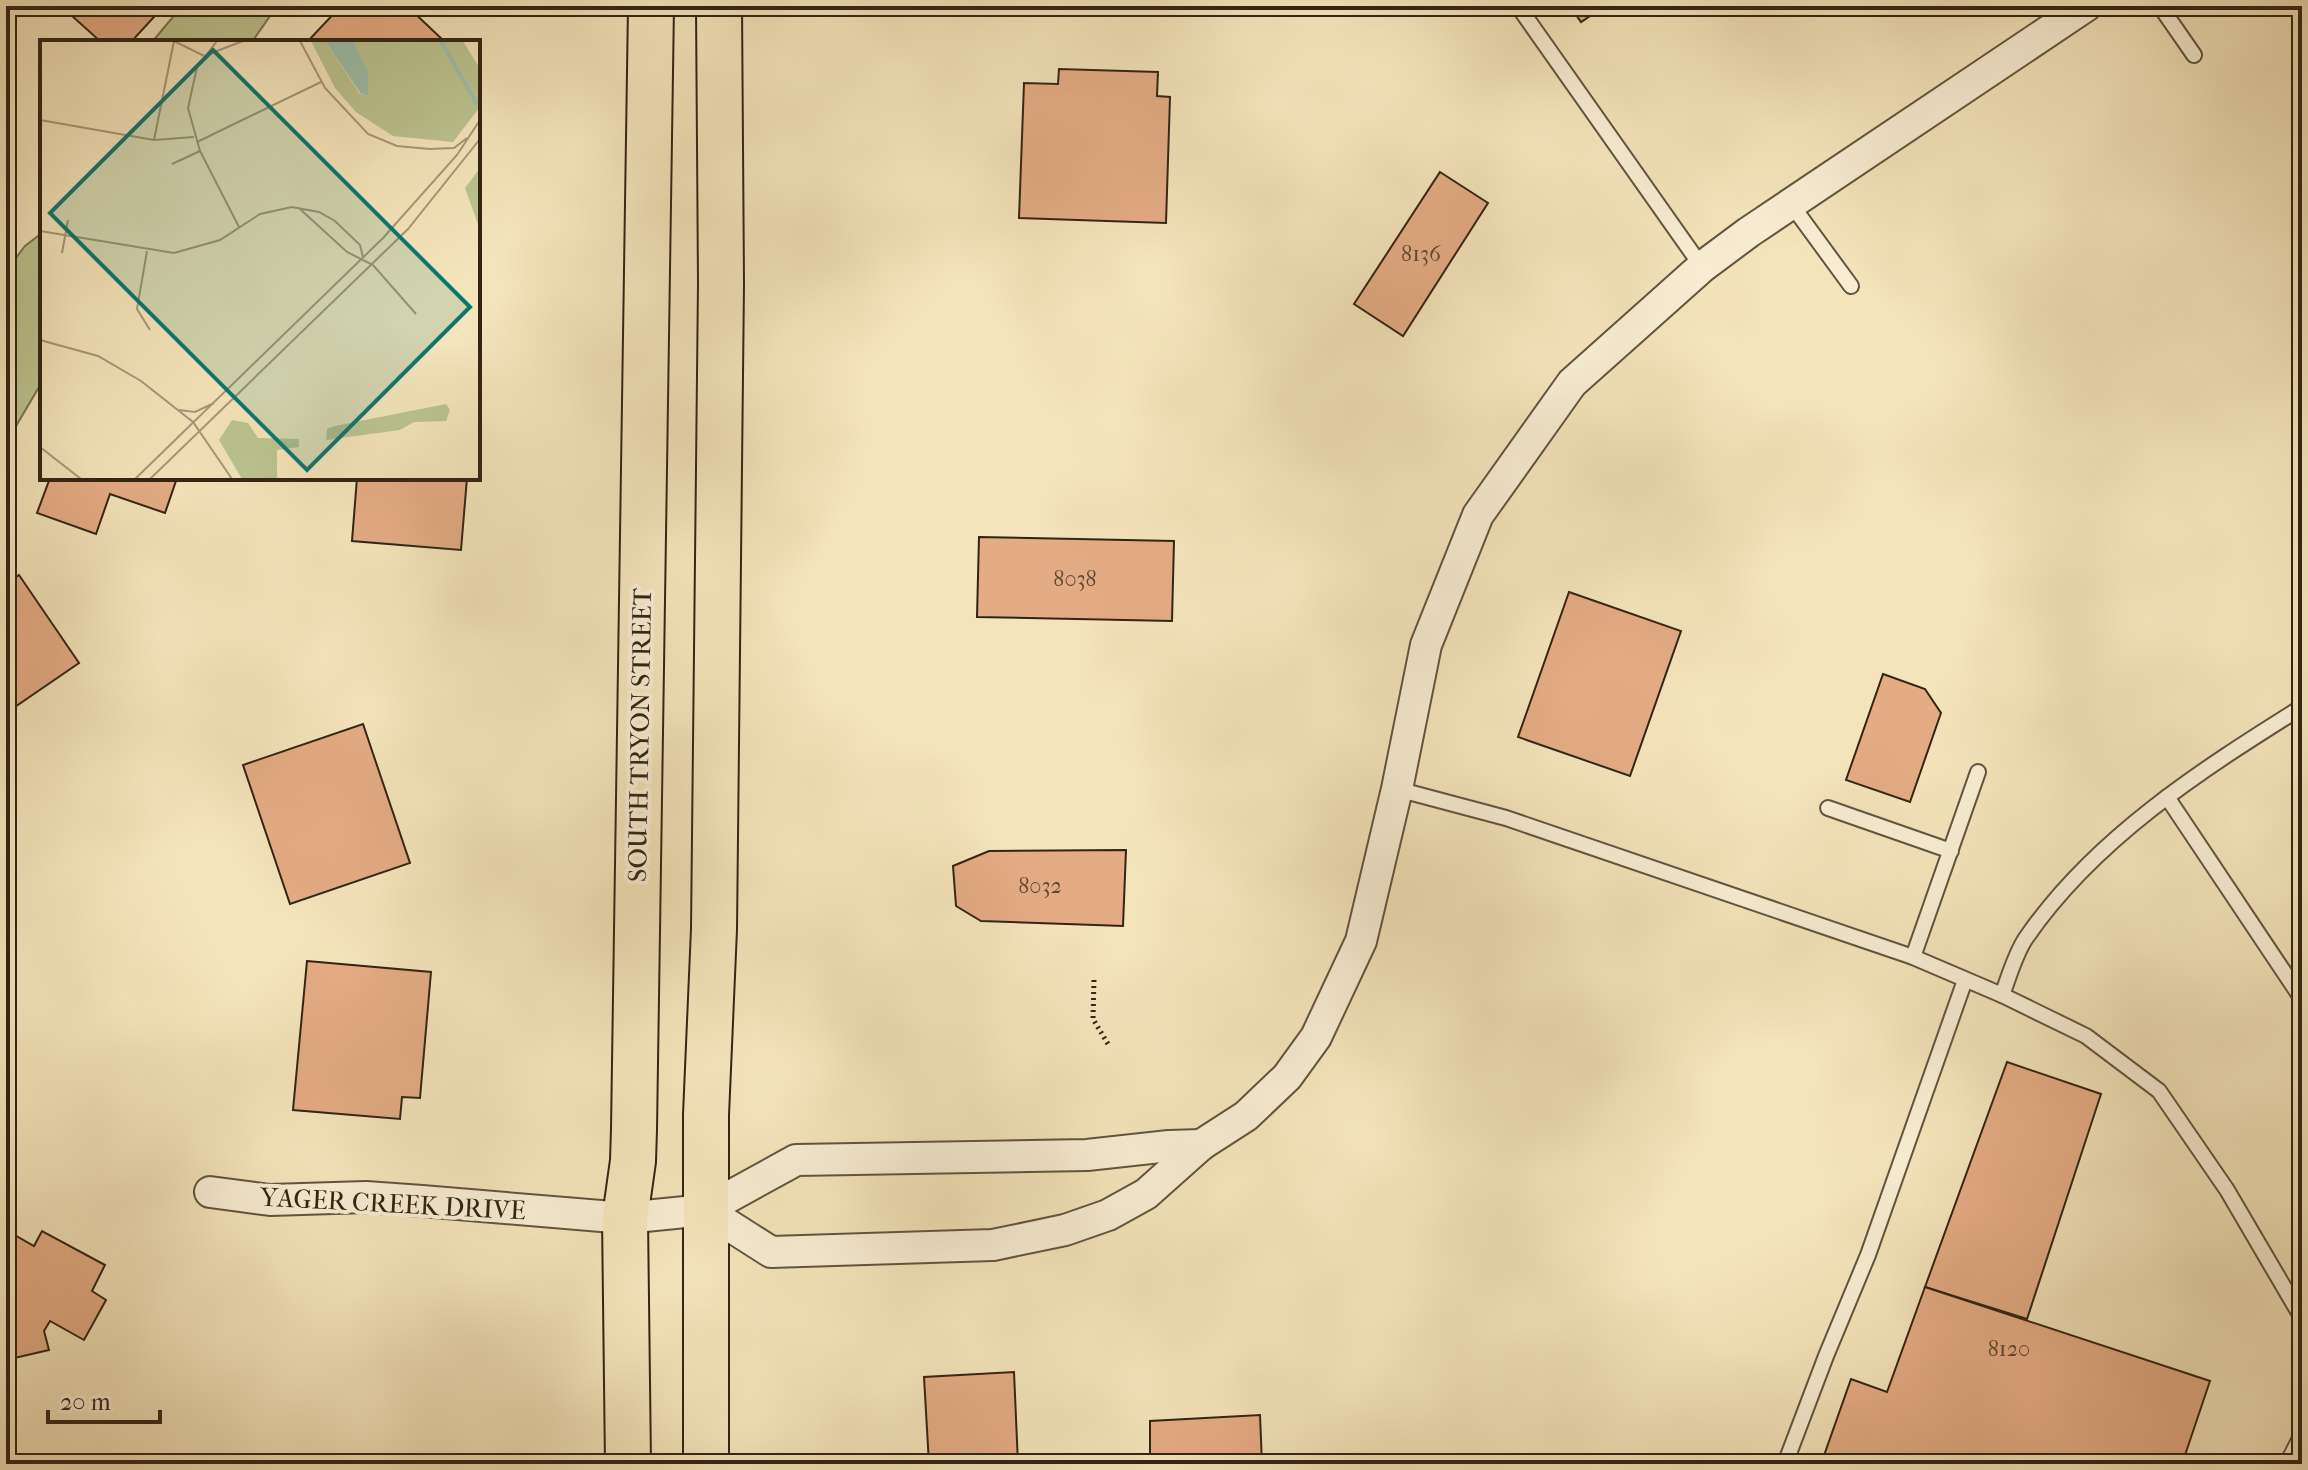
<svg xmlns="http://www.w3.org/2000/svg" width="2308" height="1470" font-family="'IM FELL French Canon',serif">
  <rect width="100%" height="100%" fill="#f4e4bb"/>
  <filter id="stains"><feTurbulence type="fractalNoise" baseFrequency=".0025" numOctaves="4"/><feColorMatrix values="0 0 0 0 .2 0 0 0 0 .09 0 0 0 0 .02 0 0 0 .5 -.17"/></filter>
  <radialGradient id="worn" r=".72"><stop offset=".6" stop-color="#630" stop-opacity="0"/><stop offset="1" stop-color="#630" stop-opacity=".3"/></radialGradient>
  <g fill="#bcc490" stroke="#777452" stroke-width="2">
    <path d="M182,6h95l-25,36h-100z"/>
    <path d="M42,233v149l-36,61v-172l19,-25z"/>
  </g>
  <g fill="#e4ac85" stroke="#322414" stroke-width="2">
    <path d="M61,6h103l-33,36h-30z"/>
    <path d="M341,6h66l38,36h-138z"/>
    <path d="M1570,6h35l-24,16z"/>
    <path d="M1059,69l99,3 -1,24 13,1 -4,126 -147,-5 5,-135 34,1z"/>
    <path d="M1440,172l48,31 -85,133 -49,-32z"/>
    <path d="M50,478h127l-12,35 -55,-19 -14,40 -59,-21z"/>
    <path d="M357,478h110l-6,72 -109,-9z"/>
    <path d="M979,537l195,4 -2,80 -195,-4z"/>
    <path d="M19,575l60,88 -73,50v-129z"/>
    <path d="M1569,592l112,39 -51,145 -112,-39z"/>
    <path d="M1883,674l42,15 16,24 -31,89 -64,-22z"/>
    <path d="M363,724l47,139 -120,41 -47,-139z"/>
    <path d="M1126,850l-3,76 -142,-5 -25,-15 -3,-40 36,-15z"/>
    <path d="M307,961l124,11 -11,126 -18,-1 -2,22 -107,-9z"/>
    <path d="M2007,1062l94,32 -74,225 -102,-32z"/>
    <path d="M6,1230l28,16 8,-15 63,34 -13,26 14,9 -22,40 -34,-19 -6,10 5,19 -43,10v-55l4,-6 -4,-3z"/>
    <path d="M1925,1287l285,94 -28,83h-361l30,-85 36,13z"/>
    <path d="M1014,1372l4,92h-89l-5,-87z"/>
    <path d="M1260,1415l2,49h-112v-43z"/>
  </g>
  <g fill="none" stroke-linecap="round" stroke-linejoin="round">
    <defs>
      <g id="service">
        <path d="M1518,6l184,261"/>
        <path d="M2160,6l34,49"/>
        <path d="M1791,204l60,82"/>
        <path d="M1397,789l109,29 407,139 89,38 84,41 73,55 68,99 75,128"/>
        <path d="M2167,797l135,202"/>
        <path d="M1828,808l123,43"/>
        <path d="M1913,957l65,-185"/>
        <path d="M2002,995c7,-18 13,-41 24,-57 68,-99 175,-168 276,-231"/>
        <path d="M1785,1464l41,-108 42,-101 97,-275"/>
        <path d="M2287,1464l15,-30"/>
      </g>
      <g id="minor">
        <path d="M210,1192l60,8 96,-3 56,4 203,17 80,-8 91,-50 291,-5 82,-9 32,-1"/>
        <path d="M705,1210l66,42 222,-7 72,-15 43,-15 38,-21 55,-49 45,-29 41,-39 29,-40 45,-96 36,-152 29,-144 52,-130 94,-132 130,-116 47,-35 337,-226"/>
      </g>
      <g id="primary">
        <path d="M628,1464l-3,-246 8,-57 1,-32 17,-1123"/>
        <path d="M706,1464v-349l8,-186 7,-646 -2,-277"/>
      </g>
    </defs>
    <use href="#service" stroke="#62543e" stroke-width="18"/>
    <use href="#minor" stroke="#62543e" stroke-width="34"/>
    <use href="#primary" stroke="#322414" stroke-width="48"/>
    <path stroke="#322414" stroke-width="5" stroke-dasharray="2 4" stroke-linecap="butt" d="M1094,980l-1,39 15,25"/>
    <use href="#service" stroke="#f8edd3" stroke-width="14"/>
    <use href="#minor" stroke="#f8edd3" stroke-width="30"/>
    <use href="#primary" stroke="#f4e4bb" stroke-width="44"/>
  </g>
  <g text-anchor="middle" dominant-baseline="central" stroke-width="8" stroke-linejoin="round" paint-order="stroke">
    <g font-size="22" fill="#5e4630">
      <text x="1421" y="254">8136</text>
      <text x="1075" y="579">8038</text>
      <text x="1040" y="886">8032</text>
      <text x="2009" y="1349">8120</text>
    </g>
    <g font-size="26" fill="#322414" stroke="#f8edd3">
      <text transform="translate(640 735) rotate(-89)">SOUTH TRYON STREET</text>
      <text transform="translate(393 1204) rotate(3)">YAGER CREEK DRIVE</text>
    </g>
  </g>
  <g transform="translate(40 40)">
    <rect width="440" height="440" fill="#f4e4bb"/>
    <path d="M271,1h14l35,53 8,2v-25l-14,-30h109l17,28v38l-27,35 -60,-6 -37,-24 -21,-24zM440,128v62l-15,-42zM406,364l4,6 -4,11 -32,1 -14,8 -74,10 1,-11 8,-3zM192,380l16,3 10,15 41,1v8l-22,3v29h-35l-23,-39z" fill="#bcc490"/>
    <path d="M285,1h29l14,30v25l-7,-2z" fill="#9dbfaa"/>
    <path fill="none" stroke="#9dbfaa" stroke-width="4" d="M401,1l36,63"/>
    <path fill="none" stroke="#a69778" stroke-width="2" d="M134,1l30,15 39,-15M177,1l-20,26 -9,41 12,43 39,76M260,1l25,47 43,46 29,12 33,3 24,-1 13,-10M0,80l114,20 40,-3M114,100l20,-99M157,102l124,-60M132,124l28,-13M260,169l47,43 26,13 43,49M0,191l134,22 46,-13 40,-26 32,-7 27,5 16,9 25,24 3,12M107,211l-10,58 13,21M22,213l6,-33M0,300l58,16 43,25 52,41 39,57M139,370l16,2 19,-9M0,407l41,32M95,439l248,-241 74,-83 23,-35M110,439l258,-250 72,-90"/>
    <path fill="#0f766e" fill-opacity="0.15" stroke="#0f766e" stroke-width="4" d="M173,10l257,257 -163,163 -257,-257z"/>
    <rect width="440" height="440" fill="none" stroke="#322414" stroke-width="4"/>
  </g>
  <rect width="2308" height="1470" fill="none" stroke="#f4e4bb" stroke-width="32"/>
  <rect x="8" y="8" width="2292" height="1454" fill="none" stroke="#322414" stroke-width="4"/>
  <rect x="16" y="16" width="2276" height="1438" fill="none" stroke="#322414" stroke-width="2"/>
  <path d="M48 1410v12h112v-12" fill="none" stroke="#322414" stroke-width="4"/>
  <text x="60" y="1410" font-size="24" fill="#322414" stroke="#f8edd3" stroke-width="6" paint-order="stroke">20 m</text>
  <rect width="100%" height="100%" filter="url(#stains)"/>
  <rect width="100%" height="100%" fill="url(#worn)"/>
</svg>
